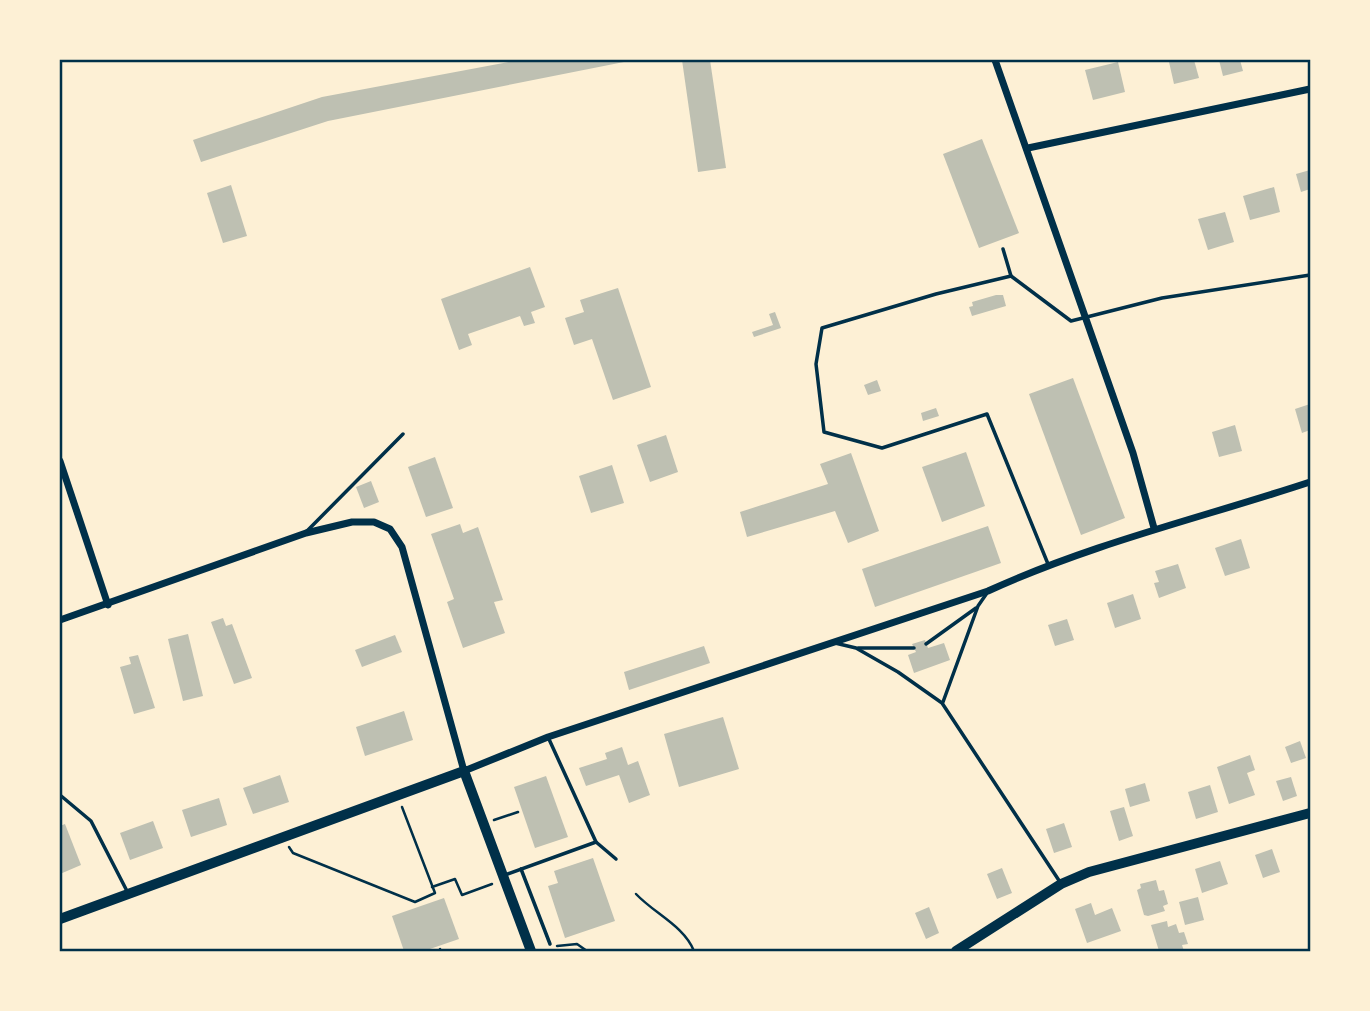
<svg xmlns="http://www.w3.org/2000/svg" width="1370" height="1011" font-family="'Nunito Sans',sans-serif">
  <rect width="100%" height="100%" fill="#fdf0d5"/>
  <g fill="#bec0b2">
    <path d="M519,60l110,1 -301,60 -127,41 -8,-22 129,-43z"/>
    <path d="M682,60h28l16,108 -28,4z"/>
    <path d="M1178,60h16l5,18 -25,6 -5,-22z"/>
    <path d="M1219,60h21l3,11 -20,5z"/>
    <path d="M1118,62l7,30 -32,8 -8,-30z"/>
    <path d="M982,139l37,94 -40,15 -36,-94z"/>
    <path d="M1310,170v19l-9,3 -5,-18z"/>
    <path d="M231,185l16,51 -24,7 -16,-50z"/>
    <path d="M1274,187l6,25 -30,8 -7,-24z"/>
    <path d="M1225,212l9,30 -26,8 -10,-31z"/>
    <path d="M530,267l15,40 -14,5 4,11 -11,3 -4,-10 -52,18 4,11 -13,5 -18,-51z"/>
    <path d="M618,288l33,99 -38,13 -21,-61 -18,6 -9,-27 19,-6 -4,-12z"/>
    <path d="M996,295h7l3,11 -34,10 -3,-9 4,-1 -1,-4z"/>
    <path d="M775,312l6,16 -27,9 -2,-5 21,-7 -4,-11z"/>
    <path d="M1073,378l52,140 -44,17 -52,-141z"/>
    <path d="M877,380l4,11 -13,4 -4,-10z"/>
    <path d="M1310,404v26l-8,3 -7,-24z"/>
    <path d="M936,408l3,8 -16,5 -2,-8z"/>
    <path d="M1235,425l7,26 -23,6 -7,-25z"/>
    <path d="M666,435l12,37 -28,10 -13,-37z"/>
    <path d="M966,452l19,54 -43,16 -20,-55z"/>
    <path d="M851,453l28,78 -31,12 -13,-32 -88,26 -7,-25 88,-28 -8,-20z"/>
    <path d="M435,457l18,51 -27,9 -18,-50z"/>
    <path d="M612,465l12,38 -33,10 -12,-37z"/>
    <path d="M371,481l8,21 -15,6 -8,-21z"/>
    <path d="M460,524l3,9 15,-6 25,73 -9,2 11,31 -42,15 -16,-46 7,-3 -23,-65z"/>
    <path d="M988,526l13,37 -126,44 -13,-38z"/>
    <path d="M1241,539l9,29 -25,8 -10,-28z"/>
    <path d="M1178,564l8,24 -27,10 -5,-15 5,-1 -4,-11z"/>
    <path d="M1133,594l8,25 -26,9 -8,-25z"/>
    <path d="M223,618l3,8 6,-2 20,54 -18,6 -23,-62z"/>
    <path d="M1067,619l7,21 -19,6 -7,-21z"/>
    <path d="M188,634l15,62 -20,5 -15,-62z"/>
    <path d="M395,635l7,17 -40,15 -7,-17z"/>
    <path d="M925,640l3,8 16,-5 6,17 -36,13 -6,-18 8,-3 -4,-8z"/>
    <path d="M704,646l6,17 -81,27 -5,-18z"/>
    <path d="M138,655l17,53 -21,6 -14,-47 11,-3 -2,-7z"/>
    <path d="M404,711l9,29 -48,16 -9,-29z"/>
    <path d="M723,717l16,52 -60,18 -15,-53z"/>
    <path d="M1300,741l6,17 -15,5 -6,-16z"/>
    <path d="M622,747l6,18 10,-4 12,34 -21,8 -10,-28 -33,11 -7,-18 28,-9 -2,-6z"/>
    <path d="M1250,755l5,15 -8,3 8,22 -26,9 -12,-37z"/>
    <path d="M280,775l9,27 -36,12 -10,-26z"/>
    <path d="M546,776l22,61 -33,11 -21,-61z"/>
    <path d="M1291,777l6,19 -14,5 -7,-20z"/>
    <path d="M1145,783l5,18 -20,6 -5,-18z"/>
    <path d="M1210,785l8,27 -22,7 -8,-27z"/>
    <path d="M219,798l8,27 -36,12 -9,-27z"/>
    <path d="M1124,807l9,29 -14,5 -9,-30z"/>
    <path d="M153,821l10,27 -33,12 -10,-27z"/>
    <path d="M1064,823l8,24 -18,6 -8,-24z"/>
    <path d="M65,824l16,41 -21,9v-48z"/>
    <path d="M1272,849l8,23 -17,6 -8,-23z"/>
    <path d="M593,858l22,63 -50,17 -17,-52 10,-3 -4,-12z"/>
    <path d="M1220,861l8,23 -26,9 -7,-24z"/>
    <path d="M1002,868l10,25 -15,6 -10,-25z"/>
    <path d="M1156,880l3,11 5,-1 4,14 -5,2 2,5 -17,5 -4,-1 -7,-25 4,-2 -1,-4z"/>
    <path d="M1198,897l6,23 -19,5 -6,-23z"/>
    <path d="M444,898l15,41 -35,12h-20l-12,-35z"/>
    <path d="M1091,903l4,12 17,-7 9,23 -34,12 -12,-34z"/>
    <path d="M929,907l10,26 -13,6 -11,-26z"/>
    <path d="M1167,921l1,6 8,-3 3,9 5,-1 4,12 -6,1 2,6h-25l-8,-26z"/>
  </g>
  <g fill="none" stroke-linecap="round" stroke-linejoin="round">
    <g stroke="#003049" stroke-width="2.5">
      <path d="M494,820l24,-8"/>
      <path d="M289,847l4,6 122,49 20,-9 -33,-86"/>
      <path d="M432,887l23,-8 7,16 30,-11"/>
      <path d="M636,894c19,20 48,32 58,57"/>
      <path d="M557,946l20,-2 10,7"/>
      <path d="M440,949l1,2"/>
    </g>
    <g stroke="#003049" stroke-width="3.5">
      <path d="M1003,249l8,27"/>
      <path d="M307,531l96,-97"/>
      <path d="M1048,564l-61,-150 -105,34 -58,-16 -8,-68 6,-36 114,-34 75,-18 60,45 91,-23 148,-23"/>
      <path d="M835,643l21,5 42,24 44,31 118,179"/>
      <path d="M926,644l50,-36"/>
      <path d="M858,648h56"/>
      <path d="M943,702l35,-96 9,-13"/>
      <path d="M60,795l31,26 37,72"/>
      <path d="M596,842l20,17"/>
      <path d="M521,869l29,75"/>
      <path d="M505,875l91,-33 -48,-105"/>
    </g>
    <g stroke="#003049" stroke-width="7">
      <path d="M995,60l138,393 21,75"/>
      <path d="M1028,148l282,-59"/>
      <path d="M60,461l48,144"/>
      <path d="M60,620l246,-87 46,-11h22l16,7 12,18 62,224 84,-34 440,-146c105,-48 213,-73 322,-109"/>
    </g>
    <g stroke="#003049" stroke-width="10">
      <path d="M60,919l404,-148 67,180"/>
      <path d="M956,951l105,-67 28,-12 221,-59"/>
    </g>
  </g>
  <rect width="1370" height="1011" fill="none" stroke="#fdf0d5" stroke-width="122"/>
  <rect x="61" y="61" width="1248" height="889" fill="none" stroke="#003049" stroke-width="2.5"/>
</svg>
